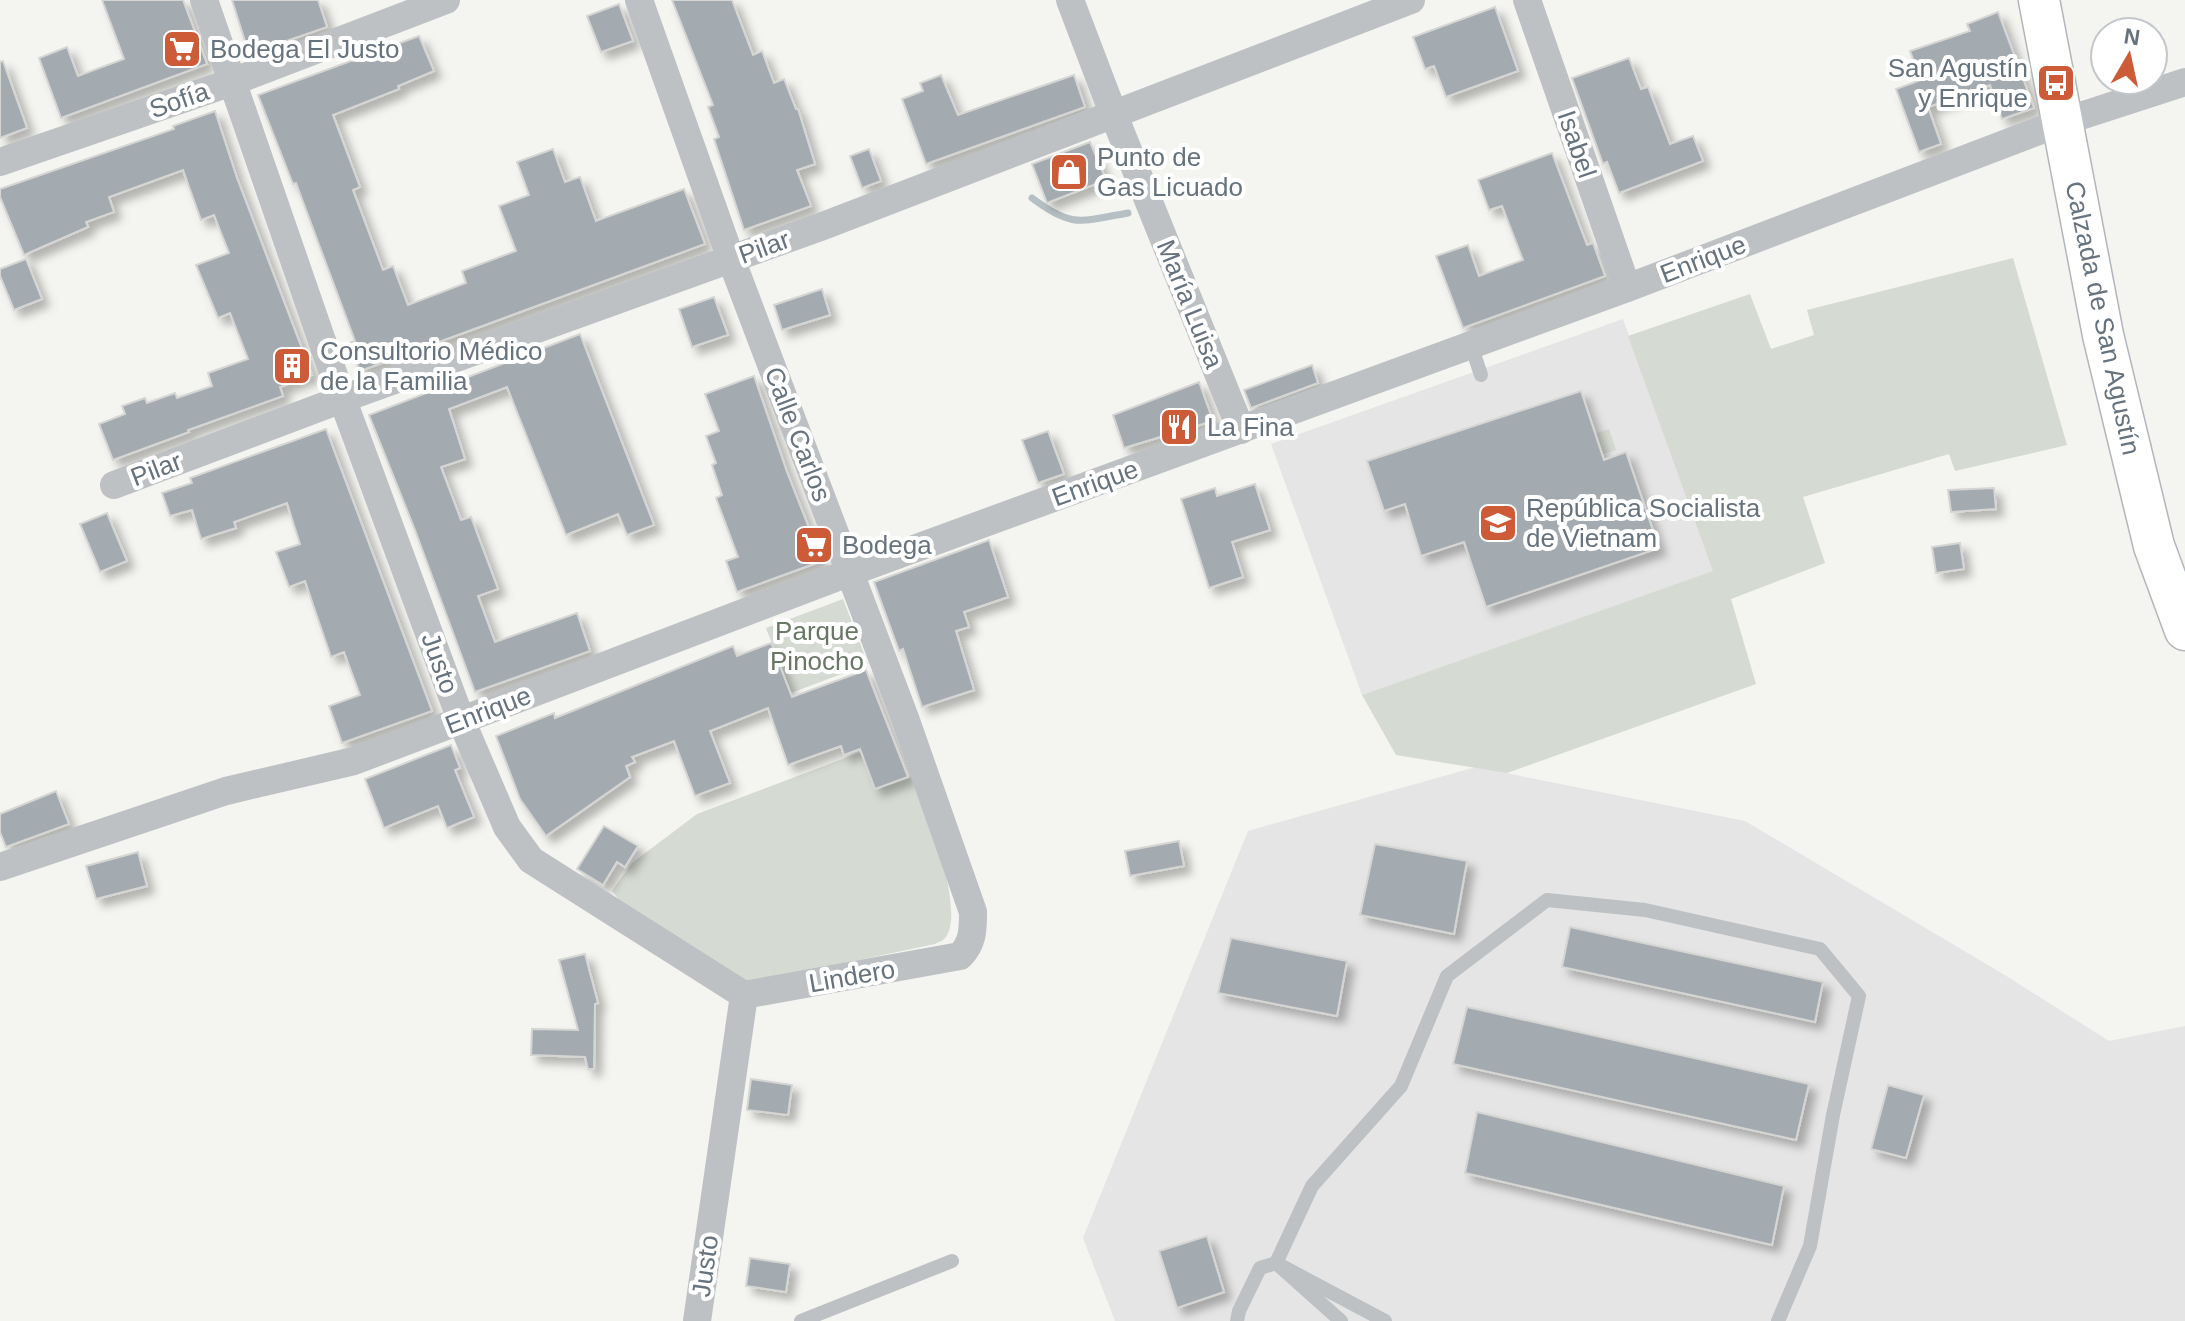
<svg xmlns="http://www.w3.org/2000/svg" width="2185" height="1321" font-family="Arial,sans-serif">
  <defs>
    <filter id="shadow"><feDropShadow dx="7" dy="7" stdDeviation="4" flood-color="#0004"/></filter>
  </defs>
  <rect width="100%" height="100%" fill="#f4f4f0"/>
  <g fill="#e4e5e4">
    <path d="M1623,319l91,252 -352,124 -91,-251z"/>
    <path d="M1476,767l269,54 258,153 106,67 76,-15v295h-1070l-32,-83 165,-407z"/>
  </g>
  <g fill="#d5dad2">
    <path d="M2013,258l54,187 -112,26 -6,-17 -146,43 22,66 -94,36 25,85 -249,89 -111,-18 -34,-60 351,-124 -85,-235 122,-42 21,55 43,-14 -7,-25z"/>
    <path d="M1609,429l7,21 -60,19 3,-24z"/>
    <path d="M843,599l25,65 -77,29 -25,-65z"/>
    <path d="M861,752l14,37 40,-14c10,31 52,138 30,163 -2,3 -7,4 -10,6l-189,40 -126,-83 -8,-10 20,-28 65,-49z"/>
  </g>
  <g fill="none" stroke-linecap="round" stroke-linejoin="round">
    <path stroke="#b6c0c4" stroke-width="7" d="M1032,198c41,31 49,23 96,15"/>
  </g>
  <g fill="#a4abb0" stroke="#d5d5d3" stroke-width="2" filter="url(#shadow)">
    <path d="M102,0h81l24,64 -146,54 -22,-60 28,-11 11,29 46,-17z"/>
    <path d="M232,0h86l9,27 -78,27z"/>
    <path d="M672,0h60l21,55 9,-4 12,32 10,-4 12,30h2l17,55 -18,6 14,36 -67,24 -30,-91 5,-2 -11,-30 5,-2z"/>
    <path d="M619,4l14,37 -32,11 -14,-36z"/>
    <path d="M1495,7l23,64 -72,26 -12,-31 -9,3 -12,-32z"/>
    <path d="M1998,12l36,96 -32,11 -12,-34 -62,22 13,37 -22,8 -23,-63 25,-9 -11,-29 60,-20 -3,-7z"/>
    <path d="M419,36l15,35 -36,15 1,3 -66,26 27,72 -7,3 30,80 10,-4 15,39 58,-22 -4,-12 54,-20 -17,-45 30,-11 -12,-33 36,-13 12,33 15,-5 16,44 88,-32 21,55 -345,127 -11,-28 6,-2 -59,-158 -3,1 -35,-89z"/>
    <path d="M1629,58l12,31 7,-2 22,57 23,-8 10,25 -84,32 -12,-31 -4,2 -31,-86z"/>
    <path d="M3,61l24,67 -27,10v-76z"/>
    <path d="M941,75l17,40 116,-40 11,32 -159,57 -24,-65 21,-8 -3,-8z"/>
    <path d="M215,111l22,67 75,197 -32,12 3,9 -95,34 1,2 -76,28 -14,-36 26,-10 -3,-8 23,-8 2,5 28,-10 2,5 35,-12 -4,-13 40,-14 -18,-46 -12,5 -22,-53 33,-12 -15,-38 -13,5 -18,-50 -74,27 5,15 -28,10 2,5 -64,28 -24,-58v-8l174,-60 -1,-3z"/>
    <path d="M1090,142l16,38 -59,23 -15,-39z"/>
    <path d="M869,149l12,32 -19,7 -12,-32z"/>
    <path d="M1552,153l35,92 6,-2 12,33 -142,52 -27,-72 32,-11 11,31 44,-16 -21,-54 -13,4 -11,-30z"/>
    <path d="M26,259l16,40 -28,11 -14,-34v-7z"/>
    <path d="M822,289l8,26 -48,15 -8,-25z"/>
    <path d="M714,297l14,38 -36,12 -13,-38z"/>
    <path d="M580,334l74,191 -27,10 -9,-21 -52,21 -59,-148 -58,22 16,50 -24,8 20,53 10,-3 27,72 -20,7 17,46 82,-29 13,38 -115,41 -60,-162 -46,-115z"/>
    <path d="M1312,365l6,18 -67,25 -7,-18z"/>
    <path d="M754,376l33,96 35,89 -85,31 -11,-31 12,-4 -22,-59 6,-3 -10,-30 4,-2 -10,-27 13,-5 -14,-37z"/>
    <path d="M1199,382l14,39 -89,27 -11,-33z"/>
    <path d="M1581,391l23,69 22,-8 33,96 -173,59 -22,-65 -43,14 -16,-52 -21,7 -17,-50z"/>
    <path d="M326,429l106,282 -90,32 -13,-37 31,-11 -16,-43 -13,5 -26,-76 -16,6 -13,-35 24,-8 -13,-41 -53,19 2,6 -35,11 -9,-29 -22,6 -8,-23 30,-10 -2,-5z"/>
    <path d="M1048,431l16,43 -26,9 -16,-43z"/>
    <path d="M1255,484l15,46 -38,12 11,35 -34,11 -28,-89 34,-11 2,8z"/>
    <path d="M1994,488l2,21 -45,3 -3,-22z"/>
    <path d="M107,513l20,48 -27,11 -20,-48z"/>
    <path d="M989,540l19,57 -44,15 5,15 -13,4 18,59 -52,17 -19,-58 -4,2 -25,-69z"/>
    <path d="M1960,543l4,26 -28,4 -4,-26z"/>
    <path d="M771,643l21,54 74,-27 42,107 -33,12 -15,-40 -16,6 -3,-9 -53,19 -20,-57 -58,23 20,52 -35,13 -21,-55 -42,16 3,5 -9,4 4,11 -84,59 -26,-37 -24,-63 58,-23 1,5 178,-72 4,10z"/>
    <path d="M451,745l9,23 -5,2 19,47 -27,11 -9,-22 -54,22 -19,-49z"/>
    <path d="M56,791l13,33 -63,23 -6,-15v-18z"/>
    <path d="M604,826l34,20 -13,21 -8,-5 -14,23 -26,-16z"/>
    <path d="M1179,841l5,25 -54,10 -5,-25z"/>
    <path d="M1375,844l92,17 -13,73 -94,-19z"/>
    <path d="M138,852l9,34 -51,13 -10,-33z"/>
    <path d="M1570,927l253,55 -8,40 -253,-55z"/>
    <path d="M1231,938l116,23 -10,55 -119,-23z"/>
    <path d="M585,954l13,49 -3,1 -1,65h-6l-3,-12 -54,-2 1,-26 46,1 -19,-70z"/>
    <path d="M1467,1007l342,77 -13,56 -343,-76z"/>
    <path d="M751,1079l41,6 -4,30 -41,-5z"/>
    <path d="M1888,1085l36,10 -18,63 -35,-9z"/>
    <path d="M1477,1112l307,74 -12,59 -307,-72z"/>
    <path d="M1207,1236l17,56 -47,16 -18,-57z"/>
    <path d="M750,1258l40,6 -4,28 -40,-6z"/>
  </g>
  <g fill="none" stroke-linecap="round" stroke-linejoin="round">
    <defs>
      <path id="secondary" d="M2039,0l64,335 51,211 31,84"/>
    </defs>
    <use href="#secondary" stroke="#b2b6ba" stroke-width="43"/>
    <g stroke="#bdc1c4" stroke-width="14">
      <path d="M1471,345l10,30"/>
      <path d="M801,1321l151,-60"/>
      <path d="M1237,1321l2,-10 21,-43 16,-5 109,58"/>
      <path d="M1341,1321l-65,-58 36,-77 89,-100 46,-110 100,-76 98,10 175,39 39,47 -26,119 -23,131 -32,75"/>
    </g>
    <g stroke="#bdc1c4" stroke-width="28">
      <path d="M204,0l134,387 123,333 46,107 24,33 213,135"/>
      <path d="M639,0l92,259 174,459 68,194c0,18 0,31 -13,44l-216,39"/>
      <path d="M1070,0l43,113 128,317"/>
      <path d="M1527,0l100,288"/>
      <path d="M0,162l232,-80 214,-82"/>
      <path d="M114,485l239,-90 470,-169 588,-226"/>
      <path d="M0,867l226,-76 128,-30 497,-189 776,-284 435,-166 123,-40"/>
      <path d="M697,1321l47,-326"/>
    </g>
    <use href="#secondary" stroke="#fff" stroke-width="40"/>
  </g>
  <defs>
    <symbol id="supermarket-square" viewBox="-11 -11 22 22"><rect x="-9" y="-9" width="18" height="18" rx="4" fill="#cd5b37" stroke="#fff"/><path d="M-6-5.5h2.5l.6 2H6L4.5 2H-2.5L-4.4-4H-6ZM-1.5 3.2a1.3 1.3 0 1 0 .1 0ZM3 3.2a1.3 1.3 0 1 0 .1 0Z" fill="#fff"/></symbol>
    <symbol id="bus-square" viewBox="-11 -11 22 22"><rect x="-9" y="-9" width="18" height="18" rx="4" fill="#cd5b37" stroke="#fff"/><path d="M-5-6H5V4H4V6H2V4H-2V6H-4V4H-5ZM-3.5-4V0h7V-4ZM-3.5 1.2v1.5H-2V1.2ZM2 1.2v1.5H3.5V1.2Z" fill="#fff"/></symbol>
    <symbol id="shop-square" viewBox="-11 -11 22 22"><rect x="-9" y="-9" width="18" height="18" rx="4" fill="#cd5b37" stroke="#fff"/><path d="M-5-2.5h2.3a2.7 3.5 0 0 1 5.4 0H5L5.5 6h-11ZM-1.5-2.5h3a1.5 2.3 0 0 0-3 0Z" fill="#fff"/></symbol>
    <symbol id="building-square" viewBox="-11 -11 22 22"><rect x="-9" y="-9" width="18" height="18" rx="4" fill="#cd5b37" stroke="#fff"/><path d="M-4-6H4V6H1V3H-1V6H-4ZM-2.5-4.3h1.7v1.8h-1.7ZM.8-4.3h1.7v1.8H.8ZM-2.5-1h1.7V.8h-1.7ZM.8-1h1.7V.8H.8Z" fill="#fff"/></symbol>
    <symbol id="restaurant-square" viewBox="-11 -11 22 22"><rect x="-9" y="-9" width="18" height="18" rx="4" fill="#cd5b37" stroke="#fff"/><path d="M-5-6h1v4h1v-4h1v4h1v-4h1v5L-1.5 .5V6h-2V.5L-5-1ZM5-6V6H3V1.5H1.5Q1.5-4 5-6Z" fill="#fff"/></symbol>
    <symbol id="school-square" viewBox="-11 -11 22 22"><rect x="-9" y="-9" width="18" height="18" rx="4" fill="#cd5b37" stroke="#fff"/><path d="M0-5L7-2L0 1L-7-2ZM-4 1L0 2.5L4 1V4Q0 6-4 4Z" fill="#fff"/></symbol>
  </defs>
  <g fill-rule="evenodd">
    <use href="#supermarket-square" x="160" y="27" width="44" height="44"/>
    <use href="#bus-square" x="2034" y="61" width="44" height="44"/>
    <use href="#shop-square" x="1047" y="150" width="44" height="44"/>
    <use href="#building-square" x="270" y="344" width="44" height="44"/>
    <use href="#restaurant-square" x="1157" y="405" width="44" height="44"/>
    <use href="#school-square" x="1476" y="501" width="44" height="44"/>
    <use href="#supermarket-square" x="792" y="523" width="44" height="44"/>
  </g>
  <g text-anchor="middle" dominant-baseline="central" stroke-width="8" stroke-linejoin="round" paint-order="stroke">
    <g font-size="26" fill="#66737e" stroke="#fff" text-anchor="start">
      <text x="210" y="49">Bodega El Justo</text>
      <text x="2028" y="68" text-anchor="end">San Agustín<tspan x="2028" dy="30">y Enrique</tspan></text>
      <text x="1097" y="157">Punto de<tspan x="1097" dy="30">Gas Licuado</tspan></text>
      <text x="320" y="351">Consultorio Médico<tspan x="320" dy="30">de la Familia</tspan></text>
      <text x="1207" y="427">La Fina</text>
      <text x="1526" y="508">República Socialista<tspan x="1526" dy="30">de Vietnam</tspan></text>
      <text x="842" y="545">Bodega</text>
    </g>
    <g font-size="26" fill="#66737e" stroke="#fff">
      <text transform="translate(179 100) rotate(-19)">Sofía</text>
      <text transform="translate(1577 144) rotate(71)">Isabel</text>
      <text transform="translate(764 247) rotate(-20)">Pilar</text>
      <text transform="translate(1703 259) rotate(-21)">Enrique</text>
      <text transform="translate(1190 304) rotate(68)">María Luisa</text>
      <text transform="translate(2103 318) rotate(78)">Calzada de San Agustín</text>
      <text transform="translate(798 434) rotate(69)">Calle Carlos</text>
      <text transform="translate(156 469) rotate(-21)">Pilar</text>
      <text transform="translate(1095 483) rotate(-20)">Enrique</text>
      <text transform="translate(440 663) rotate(70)">Justo</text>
      <text transform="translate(488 710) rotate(-21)">Enrique</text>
      <text transform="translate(852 976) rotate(-10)">Lindero</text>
      <text transform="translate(705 1266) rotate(-82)">Justo</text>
    </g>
    <g font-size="26" fill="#687664" stroke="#fff">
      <text x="817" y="631">Parque<tspan x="817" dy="30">Pinocho</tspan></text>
    </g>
  </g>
  <g transform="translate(2129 56) rotate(9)"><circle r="38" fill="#ffffff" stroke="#c2c7cb" stroke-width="2"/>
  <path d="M0-6L14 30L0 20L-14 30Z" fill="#cd5b37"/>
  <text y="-12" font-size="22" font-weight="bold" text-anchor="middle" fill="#66737e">N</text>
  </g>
</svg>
